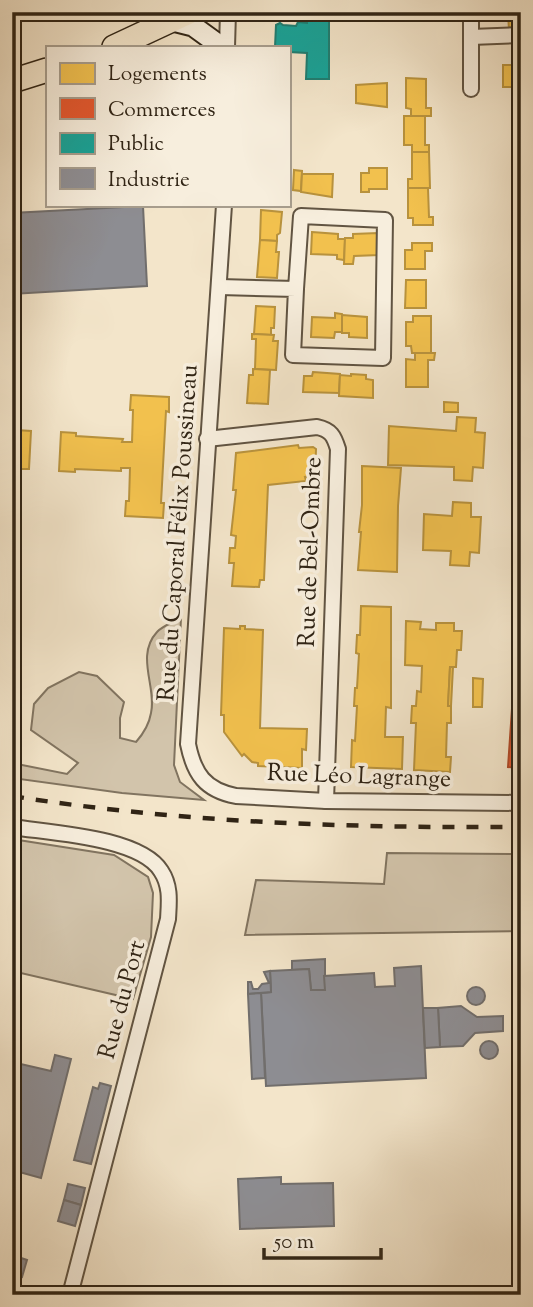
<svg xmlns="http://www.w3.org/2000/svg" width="533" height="1307" font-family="'Sorts Mill Goudy',serif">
  <rect width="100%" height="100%" fill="#f3e5ca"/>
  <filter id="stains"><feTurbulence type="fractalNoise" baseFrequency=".00286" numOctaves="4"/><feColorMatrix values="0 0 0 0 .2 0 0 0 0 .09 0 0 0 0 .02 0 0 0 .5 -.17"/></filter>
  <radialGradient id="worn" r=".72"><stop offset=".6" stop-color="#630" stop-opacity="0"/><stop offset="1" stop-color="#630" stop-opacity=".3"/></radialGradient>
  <g fill="#d2c4ab" stroke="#817460" stroke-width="2">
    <path d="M181,618l-7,147 6,17 24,18 -82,-7 -110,-15v-15l55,11 11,-11 -47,-33 3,-26 14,-16 31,-16 18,4 27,26 -4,16v20l16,4c8,-9 13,-17 15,-29 6,-26 -16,-57 6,-81 5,-6 17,-10 24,-14z"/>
    <path d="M12,839l102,16 34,22 5,16 -2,44 -18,62 -121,-28z"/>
    <path d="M387,853l134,1v77l-276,4 11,-55 128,4z"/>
    <path d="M521,1150v145l-8,-144z"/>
  </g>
  <g fill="#f2c14e" stroke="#b8923d" stroke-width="2">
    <path d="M360,12h31v8h-32z"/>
    <path d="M508,13h13v16l-12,1z"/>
    <path d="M513,63h7l1,24h-18v-22h10z"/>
    <path d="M406,78l20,1v29h5v8h-20v-7l-5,-1z"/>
    <path d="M387,83v24l-31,-4v-18z"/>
    <path d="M404,116h21v29h4v7h-17v-7h-8z"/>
    <path d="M412,152h17l1,36h-22v-9h4z"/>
    <path d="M369,168h18v21h-18v3h-8v-19h8z"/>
    <path d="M294,170l8,1 -1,20 -8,-1z"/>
    <path d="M302,174h31l-1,23 -31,-5z"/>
    <path d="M408,188h20l1,29h4v8h-20v-7h-5z"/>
    <path d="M261,210l21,2 -2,21 -3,2v6l-17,-1z"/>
    <path d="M312,232l26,2v5h7l-1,21 -7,-1v-4l-26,-1z"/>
    <path d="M378,233l1,22 -25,1 -1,8h-9l1,-26h8v-4z"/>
    <path d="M260,240l17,1 -1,11h3l-2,26 -20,-1z"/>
    <path d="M412,243h20v8h-7v18h-20v-19h7z"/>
    <path d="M406,280h20v28h-21z"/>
    <path d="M256,306l19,1 -1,21h-3v7l-17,-1z"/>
    <path d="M335,313l7,1v18h-7l-1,6 -23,-1 1,-20 23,1z"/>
    <path d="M342,315l25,2v21l-18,-1v-4h-7z"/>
    <path d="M413,316h18v37h-19l-1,-7h-5v-24h7z"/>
    <path d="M252,334l22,1 -1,6h5l-2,29 -21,-1 1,-30h-4z"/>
    <path d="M415,353h20l-1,7h-6v27h-22v-28l9,1z"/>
    <path d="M253,369l17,1 -2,34 -21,-1 2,-28h4z"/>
    <path d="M313,372l27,2 -1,19 -36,-1 1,-16h8z"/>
    <path d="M351,374l15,1v4l7,1v18l-34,-2 1,-21 11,1z"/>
    <path d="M131,395l38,2v15l-3,-1 -5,92h3l-1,15 -38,-2 1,-15h3l1,-33h-9v3l-46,-2v3l-16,-1 2,-39 15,1v3l47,3 -1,3h10l1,-32h-3z"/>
    <path d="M444,402l14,1v9h-14z"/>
    <path d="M457,417l19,1 -1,14 10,1 -2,35 -10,-1 -1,14 -18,-1v-13l-66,-2 1,-39 67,5z"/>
    <path d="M16,430l15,1 -2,38h-15l-2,-4v-32h4z"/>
    <path d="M298,445l1,3 14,-1 3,2 -1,27 -10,1 1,4 -38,4 -4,95h-4l-1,7 -27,-1 2,-23h-5l1,-15h5l1,-12 -5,-1 5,-45h-3l3,-37z"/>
    <path d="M362,466l39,2 -3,38 -1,66 -39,-2 3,-38h-2l3,-27z"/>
    <path d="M453,502l18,1v14h10l-2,36 -9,-1 -1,14 -19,-1 1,-14 -28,-1 1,-36 28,2z"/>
    <path d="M12,556h5l-1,50h-4z"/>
    <path d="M361,606l30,1v101l-5,-1 -1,30h18l-1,32 -51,-2 1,-27 3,1 2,-35h-3l1,-18h2l2,-34 -3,-1 1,-18h3z"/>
    <path d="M406,621l15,1 -1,7 16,1v-7h18v8h8l-1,19h-4l-1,17h-6l-2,39h3v17h-4l-1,34h5l-1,15 -36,-2 2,-47h-5l1,-17h4l1,-15 4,1 1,-26 -17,-1z"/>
    <path d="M240,626h5v3l18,1 -3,98 47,1 -1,21 -4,-1v19l-44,-2v-3l-6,-1 -8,-8 -2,2 -18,-24v-17h-3l3,-87 16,1z"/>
    <path d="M450,667h3l-2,39h-3z"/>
    <path d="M473,678l10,1 -1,28h-9z"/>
  </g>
  <g fill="#e4572e" stroke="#ae4826" stroke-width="2">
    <path d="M521,568v127l-8,-1z"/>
    <path d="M513,694l8,1v73l-13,-1z"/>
  </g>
  <path fill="#17a398" stroke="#1e7d71" stroke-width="2" d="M307,12h22v67h-23l1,-26 -18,-1v-5h-14l1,-22 4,-2 3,2 13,1 2,-4 9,1z"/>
  <g fill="#8d8d92" stroke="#716e6c" stroke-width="2">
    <path d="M143,206l4,80 -135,8v-81z"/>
    <path d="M325,959v31h-14l-2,-21 -17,1v-9z"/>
    <path d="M421,966l5,112 -160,8 -5,-93 10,-1 -1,-21 39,-2 2,21h14l-1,-14 50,-3 1,14 20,-1 -1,-18z"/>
    <path d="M270,971l1,21 -23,2v-12h3l2,7h5l4,-5 7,-1 -5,-11z"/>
    <circle cx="476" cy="996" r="9"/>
    <path d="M261,993l4,85 -13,1 -4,-85z"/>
    <path d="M461,1006l16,11 26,-1v15l-28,2 -12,13 -23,1 -2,-39z"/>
    <path d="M423,1008h15l2,39 -15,1z"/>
    <circle cx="489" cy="1050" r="9"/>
    <path d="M55,1055l16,4 -30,119 -29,-8v-108l39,9z"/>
    <path d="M100,1083l11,3 -20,78 -17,-4 19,-73 5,2z"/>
    <path d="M281,1177v7l52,-1 1,43 -94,3 -2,-50z"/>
    <path d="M68,1184l17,4 -4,17 -17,-5z"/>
    <path d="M64,1200l17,5 -6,21 -17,-5z"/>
    <path d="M12,1255l15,5 -5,17 -10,-2z"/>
  </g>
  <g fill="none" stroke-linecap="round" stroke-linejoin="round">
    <defs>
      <g id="street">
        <path d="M471,12v77"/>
        <path d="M471,37l50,-2"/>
        <path d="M227,47l1,-35"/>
        <path d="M224,205l-36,539c6,30 17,46 48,52l90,5 195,2"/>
        <path d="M220,287l76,2 -3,66 90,3 2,-138 -84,-4 -5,73"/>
        <path d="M207,439l110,-12c14,3 17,9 21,22l-12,352"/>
        <path d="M12,827c38,6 128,10 149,44 10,15 8,31 7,48l-98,376"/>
      </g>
      <path id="secondary" d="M173,21l20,5 29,21"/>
      <g id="primary">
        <path d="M114,47l75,-35"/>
        <path d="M12,81l35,-11"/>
      </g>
    </defs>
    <use href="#street" stroke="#615442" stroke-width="18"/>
    <use href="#secondary" stroke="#302415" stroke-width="23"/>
    <use href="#primary" stroke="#302415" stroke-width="26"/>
    <use href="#street" stroke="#f7eedd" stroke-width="14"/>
    <use href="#secondary" stroke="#f7eedd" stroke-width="19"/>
    <use href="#primary" stroke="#f3e5ca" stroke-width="23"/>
    <path stroke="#302415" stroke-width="4.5" stroke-dasharray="12 12" stroke-linecap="butt" d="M12,796c169,27 338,32 509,31"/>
  </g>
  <g text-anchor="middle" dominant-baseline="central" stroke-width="7" stroke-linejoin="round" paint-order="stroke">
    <g font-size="24" fill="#302415" stroke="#f7eedd">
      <text transform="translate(179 533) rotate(-86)">Rue du Caporal Félix Poussineau</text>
      <text transform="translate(311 552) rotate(-88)">Rue de Bel-Ombre</text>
      <text transform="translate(359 777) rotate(2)">Rue Léo Lagrange</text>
      <text transform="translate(123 1000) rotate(-75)">Rue du Port</text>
    </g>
  </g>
  <rect width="533" height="1307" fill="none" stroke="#f3e5ca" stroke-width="42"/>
  <rect x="14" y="14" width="505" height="1279" fill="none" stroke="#302415" stroke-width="3.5"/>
  <rect x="21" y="21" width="491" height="1265" fill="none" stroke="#302415" stroke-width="2"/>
  <rect x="46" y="46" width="245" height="161" fill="#f7eedd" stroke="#a79d8d" stroke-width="2"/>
  <rect x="60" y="63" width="35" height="21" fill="#f2c14e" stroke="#a79d8d" stroke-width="2"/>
  <text x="108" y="80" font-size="21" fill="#302415">Logements</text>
  <rect x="60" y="98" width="35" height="21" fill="#e4572e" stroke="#a79d8d" stroke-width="2"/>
  <text x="108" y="116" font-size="21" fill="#302415">Commerces</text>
  <rect x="60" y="133" width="35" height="21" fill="#17a398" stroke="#a79d8d" stroke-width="2"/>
  <text x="108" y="150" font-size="21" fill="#302415">Public</text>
  <rect x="60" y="168" width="35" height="21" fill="#8d8d92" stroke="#a79d8d" stroke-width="2"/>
  <text x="108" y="186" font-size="21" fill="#302415">Industrie</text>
  <path d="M264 1248v10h117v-10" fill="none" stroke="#302415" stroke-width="3.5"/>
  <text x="274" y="1248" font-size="21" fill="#302415" stroke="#f7eedd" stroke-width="5" paint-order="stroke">50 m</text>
  <rect width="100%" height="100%" filter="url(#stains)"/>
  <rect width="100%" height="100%" fill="url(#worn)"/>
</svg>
